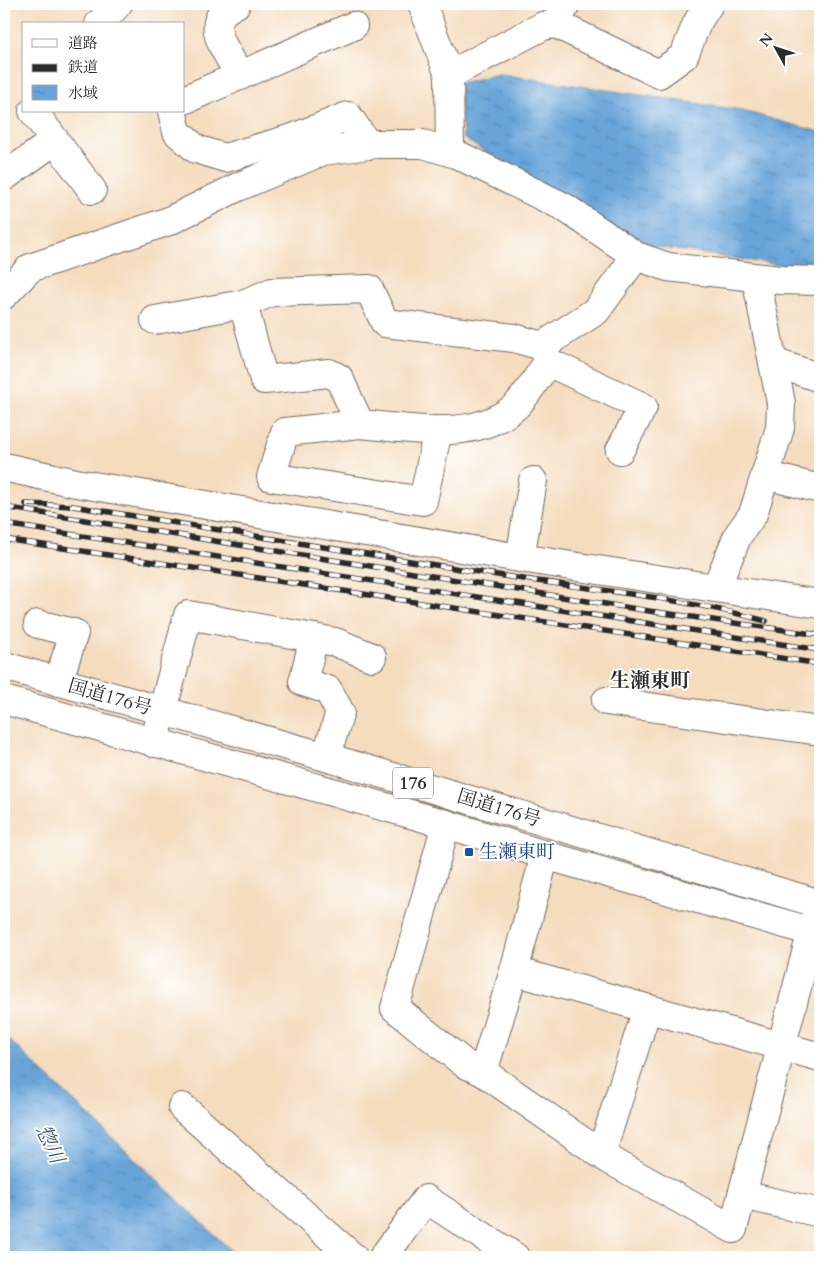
<svg xmlns="http://www.w3.org/2000/svg" width="824" height="1261" font-family="Cardo,'Noto Serif JP',serif">
  <defs>
    <pattern id="water-ripples" width="26" height="14" patternUnits="userSpaceOnUse" patternTransform="scale(1.25)"><rect width="26" height="14" fill="#67a4d9"/><path d="M2 4q2-2 4 0t4 0M15 11q2-2 4 0t4 0" fill="none" stroke="#5586b0"/></pattern>
  </defs>
  <rect width="100%" height="100%" fill="#fff"/>
  <filter id="ink" filterUnits="userSpaceOnUse"><feTurbulence type="fractalNoise" baseFrequency=".02" numOctaves="2"/><feDisplacementMap in="SourceGraphic" scale="10" xChannelSelector="R" yChannelSelector="G"/><feConvolveMatrix kernelMatrix="1 2 1 2 8 2 1 2 1" color-interpolation-filters="sRGB"/></filter>
  <filter id="wash" filterUnits="userSpaceOnUse"><feTurbulence type="fractalNoise" baseFrequency=".0096" numOctaves="4" result="noise"/><feDisplacementMap in="SourceGraphic" scale="20" xChannelSelector="R" yChannelSelector="G"/><feGaussianBlur stdDeviation="1.12" result="paint"/><feColorMatrix in="noise" values="0 0 0 0 0 0 0 0 0 0 0 0 0 0 0 0 0 1.4 0 .05"/><feComposite in="paint" operator="in"/></filter>
  <g filter="url(#wash)">
    <rect width="100%" height="100%" fill="#f4dcbd"/>
    <g fill="url(#water-ripples)" stroke="#496882">
      <path d="M499,74l236,35 85,23v135l-33,-1 -151,-22 -173,-106 -4,-55z"/>
      <path d="M4,1035l234,222h-234z"/>
    </g>
  </g>
  <g filter="url(#ink)">
    <g fill="none" stroke-linecap="round" stroke-linejoin="round">
      <defs>
        <g id="minor">
          <path d="M236,4c-37,17 -9,47 4,72"/>
          <path d="M422,4l27,71 94,-49 13,-2 103,50 25,-18 13,-33 12,-19"/>
          <path d="M99,24l19,-20"/>
          <path d="M556,24l10,-20"/>
          <path d="M449,75l1,77"/>
          <path d="M184,100l169,-74"/>
          <path d="M33,111l59,79"/>
          <path d="M172,111l5,21 19,17 29,9 68,-20 55,-22 20,29"/>
          <path d="M4,177l50,-36"/>
          <path d="M4,295l26,-27 139,-47 69,-34 85,-36 53,-7h47l33,10 108,53 72,49 32,11 112,13 40,1"/>
          <path d="M155,320l88,-16"/>
          <path d="M542,346l6,16 95,45 -23,43"/>
          <path d="M548,362c-10,14 -20,32 -32,44 -42,37 -105,22 -156,18l-21,-46 -10,-5 -65,7 -21,-76 29,-12 97,-3 16,34 129,15 28,8 54,-35 40,-55"/>
          <path d="M773,362l47,16"/>
          <path d="M360,424l-75,8 -14,45 152,24 15,-71"/>
          <path d="M4,467l72,16 444,75 300,46"/>
          <path d="M765,475l55,14"/>
          <path d="M520,558l13,-77"/>
          <path d="M716,588l22,-53 15,-21 27,-86 1,-25 -25,-125"/>
          <path d="M38,624l36,9 -16,49"/>
          <path d="M314,638l-11,44 25,8 12,22 -14,45"/>
          <path d="M606,701l214,30"/>
          <path d="M154,743l34,-128 147,27 37,15"/>
          <path d="M446,824l-51,184 70,56 18,8"/>
          <path d="M545,855l-31,116 -31,101 125,87 125,70 86,-325"/>
          <path d="M514,971l306,86"/>
          <path d="M182,1107l171,150"/>
          <path d="M601,1154l46,-145"/>
          <path d="M742,1195l78,18"/>
          <path d="M383,1257l43,-58 89,58"/>
        </g>
        <g id="highway">
          <path d="M4,666l322,91 494,147"/>
          <path d="M4,700l442,124 99,31 275,79"/>
        </g>
      </defs>
      <use href="#minor" stroke="#71695e" stroke-width="30"/>
      <use href="#highway" stroke="#71695e" stroke-width="30"/>
      <use href="#minor" stroke="#fff" stroke-width="28"/>
      <use href="#highway" stroke="#fff" stroke-width="28"/>
      <defs>
        <g id="rail">
          <path d="M26,504l47,2c146,24 291,48 437,71 86,13 173,21 256,44"/>
          <path d="M4,507l645,104 171,24"/>
          <path d="M4,524l816,126"/>
          <path d="M4,539l816,125"/>
        </g>
      </defs>
      <use href="#rail" stroke="#2b2b2b" stroke-width="5.5"/>
      <use href="#rail" stroke="#fff" stroke-width="4" stroke-dasharray="11" stroke-linecap="butt"/>
    </g>
  </g>
  <rect fill="#1a4fb4" stroke="#fff" stroke-width="2" x="464" y="847" width="10" height="10" rx="2.5"/>
  <g text-anchor="middle" dominant-baseline="central" stroke-width="4" stroke-linejoin="round" paint-order="stroke">
    <rect fill="#fff" stroke="#6b6b6b" stroke-width="1" x="393" y="767.5" width="40" height="31" rx="4"/>
    <g font-size="18" font-weight="bold" fill="#2b2b2b">
      <text x="413" y="783">176</text>
    </g>
    <g font-size="19" fill="#2b2b2b" stroke="#fff">
      <text transform="translate(110 697) rotate(16)">国道176号</text>
      <text transform="translate(499 808) rotate(17)">国道176号</text>
    </g>
    <g font-size="19" fill="#164399" stroke="#fff" text-anchor="start">
      <text x="479" y="852">生瀬東町</text>
    </g>
    <g font-size="20" font-weight="bold" fill="#2b2b2b" stroke="#fff">
      <text x="650" y="680">生瀬東町</text>
    </g>
    <g font-size="20" font-style="italic" fill="#435b71" stroke="#fff">
      <text transform="translate(50 1144) rotate(65)">惣川</text>
    </g>
  </g>
  <rect width="824" height="1261" fill="none" stroke="#fff" stroke-width="20"/>
  <rect x="22" y="22" width="162" height="90" fill="#ffffff" stroke="#aaaaaa"/>
  <rect x="32" y="39" width="25" height="8" fill="#ffffff" stroke="#aaaaaa"/>
  <text x="68" y="48" font-size="15" fill="#2b2b2b">道路</text>
  <rect x="32" y="64" width="25" height="8" fill="#2b2b2b" stroke="#aaaaaa"/>
  <text x="68" y="72" font-size="15" fill="#2b2b2b">鉄道</text>
  <rect x="32" y="85" width="25" height="15" fill="url(#water-ripples)" stroke="#aaaaaa"/>
  <text x="68" y="98" font-size="15" fill="#2b2b2b">水域</text>
  <g transform="translate(776 48) rotate(310)" stroke="#ffffff" stroke-width="4" paint-order="stroke">
  <path d="M0-4L9 19L0 12L-9 19Z" fill="#2b2b2b"/>
  <text y="-8" font-size="14" font-weight="bold" text-anchor="middle" fill="#2b2b2b">N</text>
  </g>
</svg>
